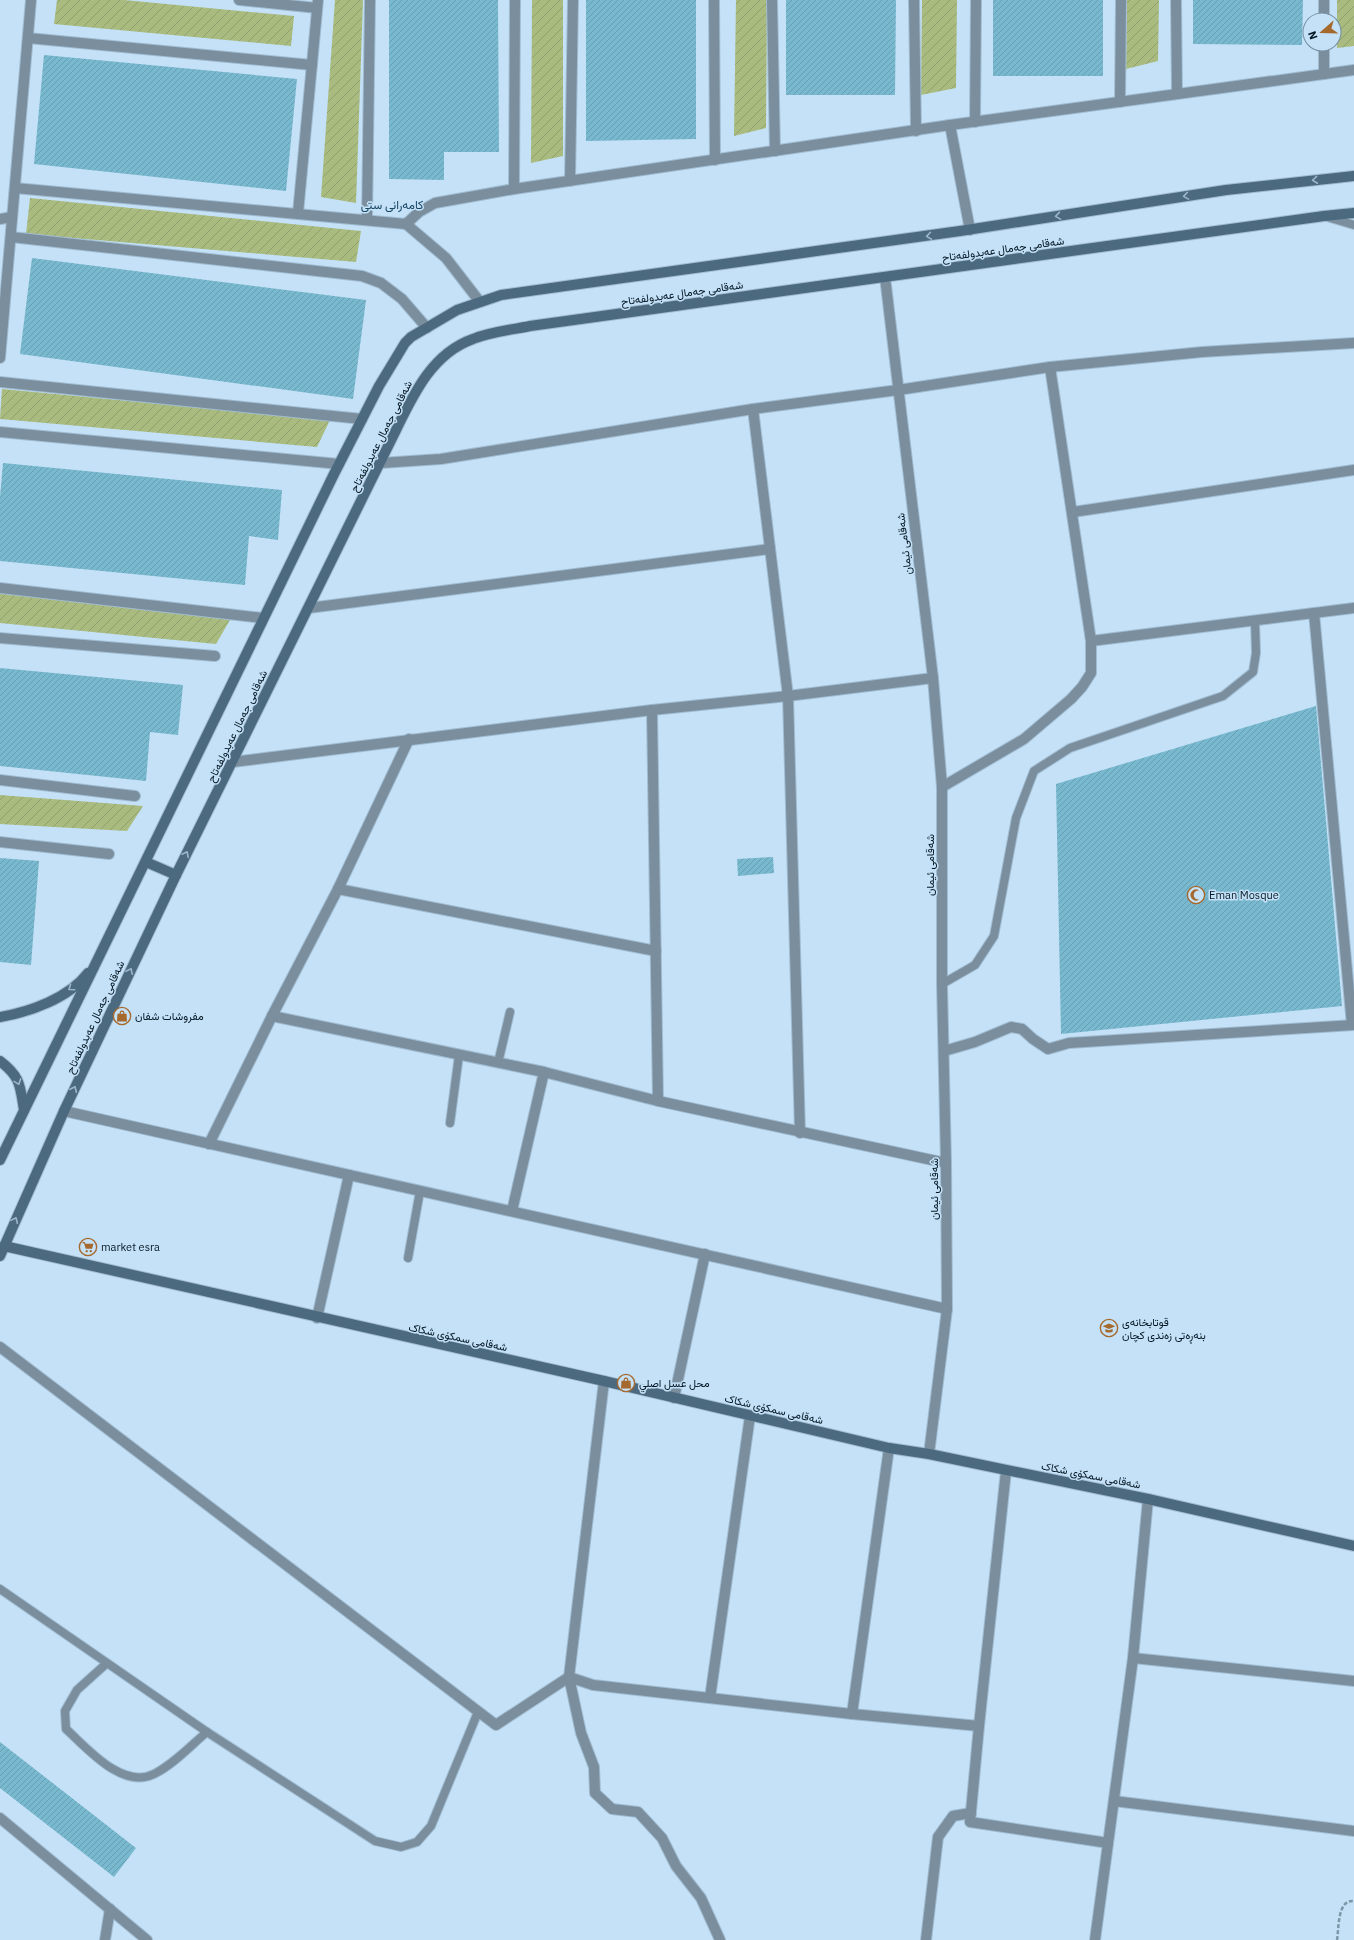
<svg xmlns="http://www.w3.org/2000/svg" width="1354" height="1940" font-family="'IBM Plex Sans',Vazirmatn,sans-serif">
  <defs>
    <pattern id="garden-furrows" width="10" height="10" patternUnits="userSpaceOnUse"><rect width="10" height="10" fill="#a9bb7e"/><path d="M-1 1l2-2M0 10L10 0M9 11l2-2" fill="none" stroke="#90a06d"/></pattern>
    <pattern id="building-hatch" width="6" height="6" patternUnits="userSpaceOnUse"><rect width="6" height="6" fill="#79b9cf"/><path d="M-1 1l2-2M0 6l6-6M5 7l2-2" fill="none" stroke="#679eb1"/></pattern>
  </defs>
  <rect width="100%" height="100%" fill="#c4e1f7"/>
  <g fill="url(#garden-furrows)">
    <path d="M57,0h67l170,16 -3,30 -237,-22z"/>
    <path d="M335,0h28l-7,203 -35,-6z"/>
    <path d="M532,0h31v156l-32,7z"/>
    <path d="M736,0h31l-1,128 -32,8z"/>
    <path d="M922,0h35l-1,88 -35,7z"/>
    <path d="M1127,0h32l-1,61 -32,8z"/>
    <path d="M1337,0h17v46l-17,2z"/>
    <path d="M30,198l331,33 -5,31 -330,-28z"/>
    <path d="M2,389l328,31 -13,27 -317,-28z"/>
    <path d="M0,593l234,20 -18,31 -216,-21z"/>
    <path d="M0,795l143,11 -16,25 -127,-7z"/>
  </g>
  <g fill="url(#building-hatch)">
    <path d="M389,0h109l1,152h-55v28l-55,-1z"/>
    <path d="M586,0h110v139l-110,2z"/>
    <path d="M786,0h110l-1,95h-109z"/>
    <rect x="993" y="0" width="110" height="76"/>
    <path d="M1193,0h110l-1,45 -109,-1z"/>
    <path d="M44,55l253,24 -11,112 -252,-27z"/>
    <path d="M32,258l334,42 -13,99 -333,-45z"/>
    <path d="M3,463l279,27 -4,50 -29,-4 -4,49 -245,-24v-64z"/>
    <path d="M0,668l183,17 -5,50 -28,-3 -4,49 -146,-15z"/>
    <path d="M1316,706l26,300 -281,28 -5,-250z"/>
    <path d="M773,857l1,16 -36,3 -1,-17z"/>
    <path d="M0,858l39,3 -8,104 -31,-3z"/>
    <path d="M0,1742l136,106 -22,29 -114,-89z"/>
  </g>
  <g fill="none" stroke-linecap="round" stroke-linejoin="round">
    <defs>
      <g id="lane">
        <path d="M1327,217l27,8"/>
        <path d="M942,984l33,-19 19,-29 22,-118 18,-47 36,-23 153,-52 30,-24 3,-19 -1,-32"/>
        <path d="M498,1063l12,-51"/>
        <path d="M450,1123l9,-68"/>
        <path d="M408,1258l12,-67"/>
        <path d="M0,1589l207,143c-17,14 -33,32 -53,42 -32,16 -68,-27 -88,-45l-1,-18 12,-21 30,-27"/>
        <path d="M207,1732l168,109 26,6 16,-5 14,-16 47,-114"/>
      </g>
      <g id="street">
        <path d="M239,0l78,8"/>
        <path d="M714,0l1,160"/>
        <path d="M772,0l3,151"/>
        <path d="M914,0l2,131"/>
        <path d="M1176,0l1,94"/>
        <path d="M1324,20v-20"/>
        <path d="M28,38l284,27"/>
        <path d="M1324,74v-30"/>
        <path d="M1120,102l1,-102"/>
        <path d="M975,122l1,-122"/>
        <path d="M950,125l20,105"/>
        <path d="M570,181l3,-181"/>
        <path d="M15,188l391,36 13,-12 16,-9 79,-14 436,-64 404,-55"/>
        <path d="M514,189l1,-189"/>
        <path d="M298,213l20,-213"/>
        <path d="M0,219l12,-2"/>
        <path d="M367,219l3,-219"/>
        <path d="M406,224l40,34 34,44"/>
        <path d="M11,237l351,39 19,7 21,16 25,29"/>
        <path d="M885,277l48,401 9,109v197l4,179 1,146 -18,145"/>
        <path d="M0,358l31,-358"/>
        <path d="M1050,367l41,274 263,-33"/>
        <path d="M0,382l362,37"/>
        <path d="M753,409l35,287 12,437"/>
        <path d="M0,432l339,32"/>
        <path d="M381,463l60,-4 312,-50 145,-19 152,-23 152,-15 152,-9"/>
        <path d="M1073,512l281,-42"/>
        <path d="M0,588l263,30"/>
        <path d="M309,608l461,-59"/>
        <path d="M1314,613l38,412"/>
        <path d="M0,638l215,18"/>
        <path d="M652,710l6,391"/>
        <path d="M233,762l419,-52 136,-14 145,-18"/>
        <path d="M0,780l135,16"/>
        <path d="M942,787l82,-48 47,-40 11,-12 9,-14v-32"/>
        <path d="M0,842l109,12"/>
        <path d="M338,889l318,62"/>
        <path d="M272,1016l272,56 114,29 288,62"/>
        <path d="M944,1051l31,-9 36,-15 11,2 11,10 15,10 21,-6 285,-18"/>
        <path d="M64,1111l883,198"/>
        <path d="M209,1144l63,-128 66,-127 71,-150"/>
        <path d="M512,1211l32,-139"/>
        <path d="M317,1318l32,-143"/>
        <path d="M0,1347l496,378 73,-48 35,-296"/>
        <path d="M674,1398l31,-144"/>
        <path d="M1006,1471l-27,255 -9,96 138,21"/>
        <path d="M1133,1658l221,23"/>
        <path d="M569,1677l24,8 259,29 127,12"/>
        <path d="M569,1677l12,56 13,34 1,26 17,16 26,3 24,26 14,28 25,32 19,42"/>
        <path d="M710,1698l40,-282"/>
        <path d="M852,1714l37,-266"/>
        <path d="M1114,1801l240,30"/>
        <path d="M0,1818l147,122"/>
        <path d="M105,1940l5,-31"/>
        <path d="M926,1940l12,-103 15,-21 18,-3"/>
        <path d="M1095,1940l38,-282 15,-159"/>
      </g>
      <g id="secondary">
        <path d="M146,862l30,13"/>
        <path d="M0,1017c30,-5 69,-19 88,-44"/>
        <path d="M0,1061c21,16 20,25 24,49"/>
        <path d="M0,1160l334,-686 45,-88 26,-43 6,-6 46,-27 44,-15 459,-64 266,-41 128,-14"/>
        <path d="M4,1246l600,135 285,67 40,6 219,45 206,47"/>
        <path d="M0,1256l64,-145 112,-236 221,-447c17,-35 36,-75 76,-89 17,-7 38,-9 57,-13l794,-110 30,-3"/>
      </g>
    </defs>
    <use href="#lane" stroke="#a1bcd1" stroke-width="10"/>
    <use href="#street" stroke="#a1bcd1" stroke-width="12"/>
    <use href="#secondary" stroke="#a1bcd1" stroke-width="12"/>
    <path stroke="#7d96a8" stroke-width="2.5" stroke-dasharray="4 2" stroke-linecap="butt" d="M1337,1940c2,-11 0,-41 17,-39"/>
    <use href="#lane" stroke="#7a8e9e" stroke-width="8"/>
    <use href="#street" stroke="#7a8e9e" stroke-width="10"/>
    <use href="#secondary" stroke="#4b697f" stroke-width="10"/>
  </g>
  <defs><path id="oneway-chevron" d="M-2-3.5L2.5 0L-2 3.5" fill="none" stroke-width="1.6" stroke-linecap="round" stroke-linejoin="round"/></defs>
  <g stroke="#9ab7cd">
    <use href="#oneway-chevron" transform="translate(1315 180) rotate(174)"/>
    <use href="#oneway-chevron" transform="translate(1186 196) rotate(171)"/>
    <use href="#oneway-chevron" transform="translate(1058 216) rotate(171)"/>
    <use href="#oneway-chevron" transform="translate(929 236) rotate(172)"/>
    <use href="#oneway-chevron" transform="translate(186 854) rotate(-63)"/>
    <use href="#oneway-chevron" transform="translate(130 971) rotate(-65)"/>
    <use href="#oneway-chevron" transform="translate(71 988) rotate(145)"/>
    <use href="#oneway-chevron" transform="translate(18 1082) rotate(70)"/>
    <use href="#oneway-chevron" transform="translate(74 1089) rotate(-65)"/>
    <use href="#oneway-chevron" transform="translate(15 1220) rotate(-66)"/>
  </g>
  <defs>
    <symbol id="mosque-ring" viewBox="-11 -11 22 22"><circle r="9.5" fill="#c4e1f7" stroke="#a6692d" stroke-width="1.5"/><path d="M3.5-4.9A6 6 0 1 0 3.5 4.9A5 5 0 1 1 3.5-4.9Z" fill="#a6692d"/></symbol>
    <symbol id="shop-ring" viewBox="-11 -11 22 22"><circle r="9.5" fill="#c4e1f7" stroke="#a6692d" stroke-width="1.5"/><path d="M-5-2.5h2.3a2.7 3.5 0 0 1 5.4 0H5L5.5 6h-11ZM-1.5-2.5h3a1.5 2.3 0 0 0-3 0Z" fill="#a6692d"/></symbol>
    <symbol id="supermarket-ring" viewBox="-11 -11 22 22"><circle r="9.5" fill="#c4e1f7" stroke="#a6692d" stroke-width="1.5"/><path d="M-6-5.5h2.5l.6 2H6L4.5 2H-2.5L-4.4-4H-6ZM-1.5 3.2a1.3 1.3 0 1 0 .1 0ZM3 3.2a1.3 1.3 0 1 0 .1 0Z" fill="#a6692d"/></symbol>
    <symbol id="school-ring" viewBox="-11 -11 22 22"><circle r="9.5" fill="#c4e1f7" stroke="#a6692d" stroke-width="1.5"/><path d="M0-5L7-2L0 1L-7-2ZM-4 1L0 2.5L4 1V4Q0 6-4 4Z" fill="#a6692d"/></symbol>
  </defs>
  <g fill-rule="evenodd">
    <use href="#mosque-ring" x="1186" y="885" width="20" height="20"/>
    <use href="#shop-ring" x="112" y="1006" width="20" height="20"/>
    <use href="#supermarket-ring" x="78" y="1237" width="20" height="20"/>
    <use href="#school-ring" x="1099" y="1318" width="20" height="20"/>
    <use href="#shop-ring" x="616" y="1373" width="20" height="20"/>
  </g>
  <g text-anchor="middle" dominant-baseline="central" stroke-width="3" stroke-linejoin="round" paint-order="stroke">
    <g font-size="11" fill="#041623" stroke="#c4e1f7">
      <text transform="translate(1003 249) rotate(-8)">شەقامی جەمال عەبدولفەتاح</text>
      <text transform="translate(682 293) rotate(-8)">شەقامی جەمال عەبدولفەتاح</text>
      <text transform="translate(381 436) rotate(-63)">شەقامی جەمال عەبدولفەتاح</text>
      <text transform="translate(904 544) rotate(-97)">شەقامی ئیمان</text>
      <text transform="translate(237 726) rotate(-64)">شەقامی جەمال عەبدولفەتاح</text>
      <text transform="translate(930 865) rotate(-90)">شەقامی ئیمان</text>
      <text transform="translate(95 1017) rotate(-65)">شەقامی جەمال عەبدولفەتاح</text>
      <text transform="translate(934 1189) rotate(-90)">شەقامی ئیمان</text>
      <text transform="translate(458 1337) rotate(12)">شەقامی سمکۆی شکاک</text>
      <text transform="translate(774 1409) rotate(13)">شەقامی سمکۆی شکاک</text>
      <text transform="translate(1091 1475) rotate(11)">شەقامی سمکۆی شکاک</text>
    </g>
    <g font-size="11" fill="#041623" stroke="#c4e1f7" text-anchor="start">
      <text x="1209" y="895">Eman Mosque</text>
      <text x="135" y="1016">مفروشات شفان</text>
      <text x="101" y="1247">market esra</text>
      <text x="1122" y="1322">قوتابخانەی<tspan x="1122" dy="13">بنەڕەتی زەندی کچان</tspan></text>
      <text x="639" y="1383">محل عسل اصلي</text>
    </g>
    <g font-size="12" fill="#164563" stroke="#c4e1f7">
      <text x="392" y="204">كامه‌رانی ستی</text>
    </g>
  </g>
  <g transform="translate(1322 32) rotate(250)"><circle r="19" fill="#c4e1f7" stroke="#7790a2"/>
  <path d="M0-3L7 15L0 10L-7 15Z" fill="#a6692d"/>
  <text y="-6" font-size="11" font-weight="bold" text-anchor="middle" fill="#041623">N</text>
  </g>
</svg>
